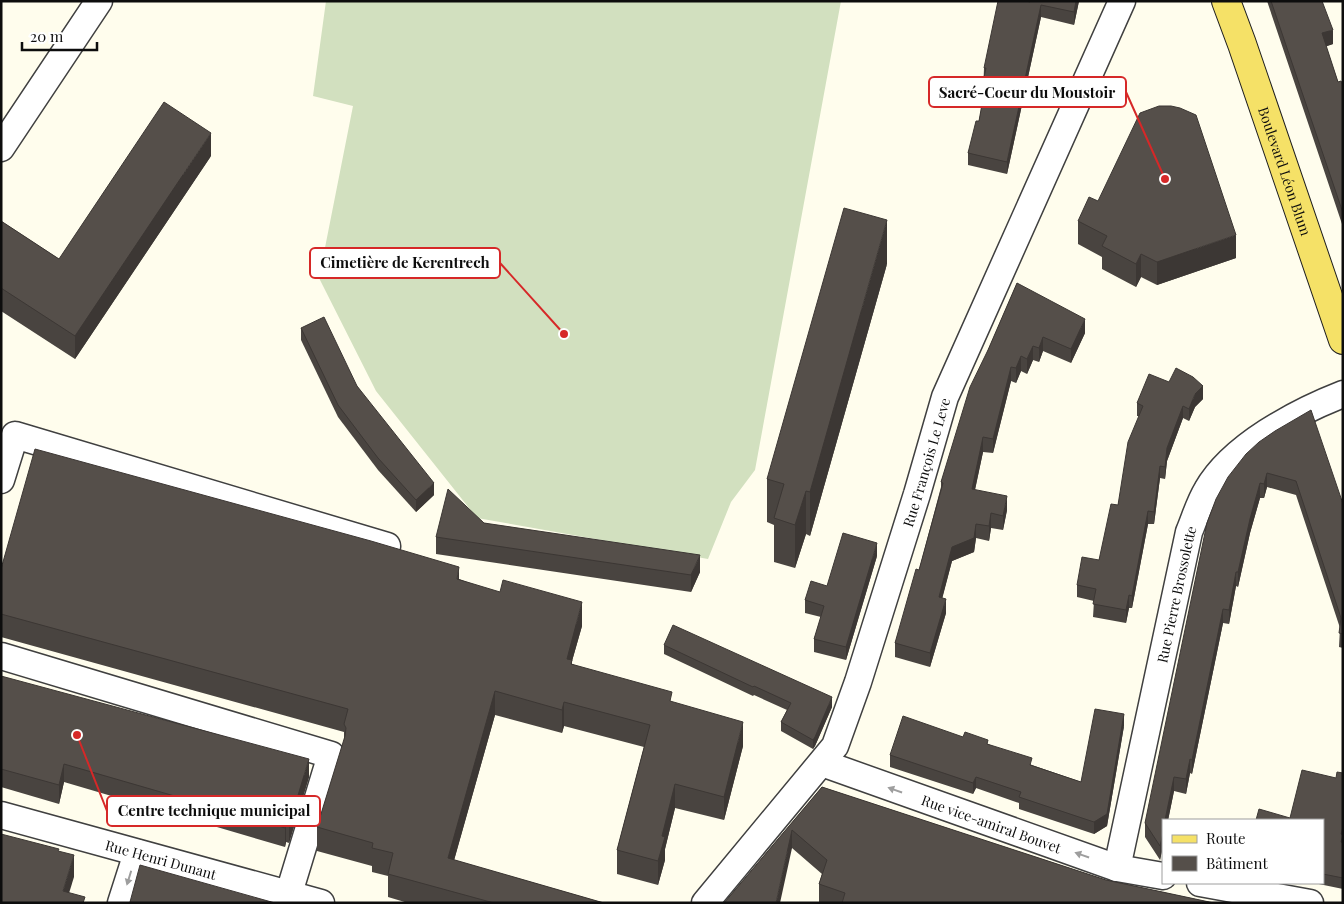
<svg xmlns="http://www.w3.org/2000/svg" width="1344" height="904" font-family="'Playfair Display',serif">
  <rect width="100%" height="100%" fill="#fffded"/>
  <path fill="#d2e0bf" d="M326,1h515l-86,469 -24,32 -23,57 -231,-41 -101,-127 -57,-113 34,-172 -40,-10z"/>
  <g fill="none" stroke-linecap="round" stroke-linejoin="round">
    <defs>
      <g id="minor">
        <path d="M1,148l98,-147"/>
        <path d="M1,480l14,-45 372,111"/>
        <path d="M1,656l330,99 -42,138"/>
        <path id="s1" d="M822,763l295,105 46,8"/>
        <path id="s2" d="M1,815l320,88"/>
        <path id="s3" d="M1117,868l72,-336c6,-14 10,-29 18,-42 25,-44 90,-78 136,-96"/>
        <path d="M1200,883l110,20"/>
        <path d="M121,903l16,-50"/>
        <path id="s4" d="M705,903l130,-157 23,-64 59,-188 28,-97 177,-396"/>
      </g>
      <g id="major">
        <path id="s5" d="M1226,1l16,43 101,296"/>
      </g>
    </defs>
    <use href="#minor" stroke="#404040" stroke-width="29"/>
    <use href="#major" stroke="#1e1e1e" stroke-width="30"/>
    <use href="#minor" stroke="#fff" stroke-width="26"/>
    <use href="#major" stroke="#f5e167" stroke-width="28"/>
  </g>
  <g fill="#494440">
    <path d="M1079,1l-5,24 -33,-8 -34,157 -39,-9v-12l11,-32 5,-27h-1l1,-26 46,-66z"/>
    <path d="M1267,1h55l11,43 -7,2 12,36 5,3v142z"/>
    <path d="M211,156l-136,203 -74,-48v-90l58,38z"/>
    <path d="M1078,221l158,37 -79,27 -16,-8 -5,10 -34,-18v-12l-24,-13z"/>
    <path d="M887,264l-77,272 -4,-2 -11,34 -21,-6v-37l-7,-3v-43z"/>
    <path d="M1017,283l68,50 -14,30 -28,-12 -4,11 -6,-2 -6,14 -6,-3 -5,12 -5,-2 -18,72 -10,-1 -8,38 32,20 -4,20 -12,-2 -2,13 -13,-3 -2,14 -22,9 -10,37 4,15 -16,54 -35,-10v-14l24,-73 22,-83v-5l47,-132z"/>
    <path d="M301,328l56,58 77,109 -18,17 -38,-42 -40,-53 -37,-77z"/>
    <path d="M1203,399l-8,8 -6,14 -6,-3 -16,43 -2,18 -5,-1 -6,46h-6l-16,84h-3l-3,15 -33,-6 1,-16 -17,-4v-12l22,-25 19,-55 21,-89h-2v-13z"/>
    <path d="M1246,454l97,50v144l-4,-1 1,-19 -44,-133 -29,-8 -3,11h-4l-10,35 -12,54 -2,-1 -7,38 -6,-1 -31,151 -2,-1 -4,21 -12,-3 -14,69 -15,-23v-14z"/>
    <path d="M484,523l216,49 -9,20 -255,-38v-17z"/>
    <path d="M877,556l-31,104 -32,-8v-13l7,-22 -16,-4v-13l22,-14z"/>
    <path d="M1,569l458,10 123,47 -10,35v3l100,38 71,44 -19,74 -49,-12 -10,41v11l-7,25 -41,-11v-24l27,-103 -80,-21 -2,7 -67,-18 -41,145 150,43h-196l-20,-6v-21l-16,-4v-6l-55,-15v-24l27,-86v-9l-343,-95z"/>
    <path d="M664,645l168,62 -17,39 -2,3 -32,-18v-9l6,-12 -33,-15 -1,1 -89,-42z"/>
    <path d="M1,676l308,101 -20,66 -3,-1 -1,5 -221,-65 -5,22 -58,-17z"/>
    <path d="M1124,726l-17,100 -13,8 -75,-25v-6l-43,-15 -3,6 -83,-27v-12l73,-18 25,7 44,21 49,17z"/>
    <path d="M1343,773v116l-29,-6h9v-63l-33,-2z"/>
    <path d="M822,787l284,93 108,23h-392l-3,-1v-18l3,-10 -30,-26 -68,55z"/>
  </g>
  <g fill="#3c3734">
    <path d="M1076,1h3l-5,24v-13z"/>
    <path d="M1041,5v12l-34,157v-12z"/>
    <path d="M1333,30v14l-11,4v-15z"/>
    <path d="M211,133v23l-136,203v-23z"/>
    <path d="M887,220v44l-77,272v-44z"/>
    <path d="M1236,235v23l-79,27v-23z"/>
    <path d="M1141,254v23l-5,10v-23z"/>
    <path d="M1085,319v14l-14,30v-14z"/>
    <path d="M1043,337v14l-4,11v-14z"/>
    <path d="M1033,346v14l-6,14v-15z"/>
    <path d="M1021,356v15l-5,12v-15z"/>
    <path d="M1011,367v14l-18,72v-14z"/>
    <path d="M1203,386v13l-8,8 -6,14v-12l6,-15z"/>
    <path d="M1183,406v12l-16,43 -2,18v-12l2,-19z"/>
    <path d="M983,437v15l-11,51v-14z"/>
    <path d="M1160,466v12l-6,46v-12z"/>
    <path d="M1267,473v14l-3,11v-14z"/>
    <path d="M434,483v12l-18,17v-12z"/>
    <path d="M1260,483v15l-10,35 -12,54v-15l12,-53z"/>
    <path d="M806,491v43l-11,34v-43z"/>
    <path d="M1007,496v14l-4,20v-14z"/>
    <path d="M1148,511v13l-16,84v-12z"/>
    <path d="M991,513v15l-2,13v-15z"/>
    <path d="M976,524v14l-2,14 -22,9 -13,50v-14l13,-50z"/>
    <path d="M877,543v13l-31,104v-13z"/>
    <path d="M700,555v17l-9,20v-17z"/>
    <path d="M459,567v24l-2,-12z"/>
    <path d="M1236,572v14l-7,38v-14z"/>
    <path d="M1129,595v13l-3,15v-13z"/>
    <path d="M946,599v14l-16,54v-14z"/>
    <path d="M582,602v24l-10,35v23l-5,-25z"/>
    <path d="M1223,609v14l-31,151v-14z"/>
    <path d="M495,691v24l-47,167v-24z"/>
    <path d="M832,697v10l-17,39 -2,3v-9z"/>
    <path d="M564,702v24l-2,7v-23z"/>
    <path d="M1124,714v12l-17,100 -13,8v-12z"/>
    <path d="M743,722v24l-19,74v-23z"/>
    <path d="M309,759v18l-20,66v-18z"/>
    <path d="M1190,759v14l-4,21v-15z"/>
    <path d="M64,764v18l-5,22v-19z"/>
    <path d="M976,777v11l-3,6v-11z"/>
    <path d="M1174,777v14l-6,29h-3z"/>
    <path d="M675,784v24l-10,41v11l-7,25v-24l4,-25z"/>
    <path d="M286,824v18l-1,5v-19z"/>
    <path d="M1343,827v19l-2,7v-19z"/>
    <path d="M792,830v18l-12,55h-4z"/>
    <path d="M1163,833v14l-3,13v-14z"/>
    <path d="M74,855v22l-8,26 -3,-12z"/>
  </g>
  <g fill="#554f4a" stroke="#3c3734">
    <path d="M998,1h28l4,1v-1h46l-2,11 -33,-7 -34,157 -39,-9 8,-32h3l7,-39h-3l3,-14h-2z"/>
    <path d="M1271,1h51l11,29 -11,3 16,49 3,-1 2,4v128z"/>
    <path d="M164,102l47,31 -136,203 -74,-48v-67l58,38z"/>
    <path d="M1159,106h12l9,2 16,7 40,120 -79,27 -16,-8 -5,10 -34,-18 5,-10 -29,-15 11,-24 9,4 42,-88z"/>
    <path d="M844,208l43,12 -77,272 -4,-1 -11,34 -21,-7 10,-34 -17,-5z"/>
    <path d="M1017,283l68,36 -14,30 -28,-12 -4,11 -6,-2 -6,13 -6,-3 -5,12 -5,-1 -18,72 -10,-2 -11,52 35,7 -4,20 -12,-3 -2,13 -13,-2 -2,14 -22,9 -13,50 7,2 -16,54 -35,-10 21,-74 3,1 24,-87 -2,-1 29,-95 18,-37z"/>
    <path d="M324,317l33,69 77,97 -18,17 -38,-42 -40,-53 -37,-77z"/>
    <path d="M1176,368l17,9 10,9 -8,8 -6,15 -6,-3 -16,42 -2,19 -5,-1 -6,46 -6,-1 -16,85 -3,-1 -3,15 -33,-6 3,-15 -19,-4 5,-28 17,3 12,-56 7,1 10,-63 15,-36 -6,-3 12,-29 20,8z"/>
    <path d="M1311,410l32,94v130l-4,-1 2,-15 -45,-137 -29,-8 -3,11 -4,-1 -10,36 -12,53h-2l-7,38 -6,-1 -31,151 -2,-1 -4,20 -12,-2 -9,43h-2v13l-3,13 -15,-23 62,-300 9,-24 12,-22 18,-23 13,-12 16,-11z"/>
    <path d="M35,449l336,92 88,26 -2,12 43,13 3,-12 79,22 -15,57 5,1 -1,4 101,28 -2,9 73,21 -19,75 -49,-13 -13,52 3,1 -7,24 -41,-11 33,-125 -86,-23 -2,8 -67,-19 -47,167 156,45h-110l-106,-29 5,-21 -21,-5 1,-5 -56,-16 28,-91 1,-8 -2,-4 4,-15 -347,-95v-45z"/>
    <path d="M448,489l36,34 216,32 -9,20 -255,-38z"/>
    <path d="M843,533l34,10 -31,104 -32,-8 10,-33 -19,-6 6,-19 16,5z"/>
    <path d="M673,625l159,72 -17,40 -2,3 -32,-18 10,-19 -37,-17 -1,1 -89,-42z"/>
    <path d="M1,676l308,83 -20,66 -3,-1 -1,4 -221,-64 -5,21 -58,-16z"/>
    <path d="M1095,709l29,5 -17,100 -13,8 -75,-25 2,-5 -45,-15 -3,6 -83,-28 13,-39 60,21 2,-5 23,8 -1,4 45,14 -2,7 51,17z"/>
    <path d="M1302,770l34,8 1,-6 6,1v54l-2,7 2,1 -2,7 2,1v35l-20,-4v-54h-67l3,-11 31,9z"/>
    <path d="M822,787l284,93 108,23h-372l3,-10 -26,-9 8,-24 -35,-30 -16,73h-52z"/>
    <path d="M1,834l58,15 -1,2 16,4 -11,36 22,6 -2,6h-82z"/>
    <path d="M140,865l135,38h-142l-3,-1z"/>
  </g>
  <defs><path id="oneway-solid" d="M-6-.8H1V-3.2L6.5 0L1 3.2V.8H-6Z" transform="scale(1.25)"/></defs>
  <g fill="#9e9e9e">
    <use href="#oneway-solid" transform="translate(895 790) rotate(-161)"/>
    <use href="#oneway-solid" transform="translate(1082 855) rotate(-161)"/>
    <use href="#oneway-solid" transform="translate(129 878) rotate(107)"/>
  </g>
  <g text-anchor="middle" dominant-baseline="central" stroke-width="5" stroke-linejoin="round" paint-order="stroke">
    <g font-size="14" fill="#0d0d0d" stroke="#fff">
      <text stroke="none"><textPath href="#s5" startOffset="180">Boulevard Léon Blum</textPath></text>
      <text stroke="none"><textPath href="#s4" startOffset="502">Rue François Le Leve</textPath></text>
      <text stroke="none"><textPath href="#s3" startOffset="280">Rue Pierre Brossolette</textPath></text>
      <text stroke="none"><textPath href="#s1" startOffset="180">Rue vice-amiral Bouvet</textPath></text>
      <text stroke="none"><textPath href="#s2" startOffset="166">Rue Henri Dunant</textPath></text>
    </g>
  </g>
  <path fill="none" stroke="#d62828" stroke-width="2" d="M1165 179L1126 92M564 334L500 263M77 735L107 811"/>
  <g fill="#d62828" stroke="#fff" stroke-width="2">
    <circle cx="1165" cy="179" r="5"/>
    <circle cx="564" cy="334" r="5"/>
    <circle cx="77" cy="735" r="5"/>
  </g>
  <g fill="#fff" stroke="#d62828" stroke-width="2">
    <rect x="929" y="77" width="197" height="30" rx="5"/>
    <rect x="310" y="248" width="190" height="30" rx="5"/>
    <rect x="107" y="796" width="213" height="30" rx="5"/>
  </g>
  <g font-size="15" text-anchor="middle" font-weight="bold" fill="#0d0d0d">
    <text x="1027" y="98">Sacré-Coeur du Moustoir</text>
    <text x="405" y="268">Cimetière de Kerentrech</text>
    <text x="214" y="816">Centre technique municipal</text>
  </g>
  <rect width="1344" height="904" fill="none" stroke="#0d0d0d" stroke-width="5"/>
  <rect x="1162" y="819" width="162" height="65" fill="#ffffff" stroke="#9e9e9e"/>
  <rect x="1172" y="835" width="25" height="8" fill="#f5e167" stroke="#9e9e9e"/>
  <text x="1206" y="844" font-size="15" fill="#0d0d0d">Route</text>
  <rect x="1172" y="856" width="25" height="15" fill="#554f4a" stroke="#9e9e9e"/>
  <text x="1206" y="869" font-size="15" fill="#0d0d0d">Bâtiment</text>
  <path d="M22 42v8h75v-8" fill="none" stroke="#0d0d0d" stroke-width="2.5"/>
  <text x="30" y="42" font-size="15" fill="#0d0d0d" stroke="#ffffff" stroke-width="4" paint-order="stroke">20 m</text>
</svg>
